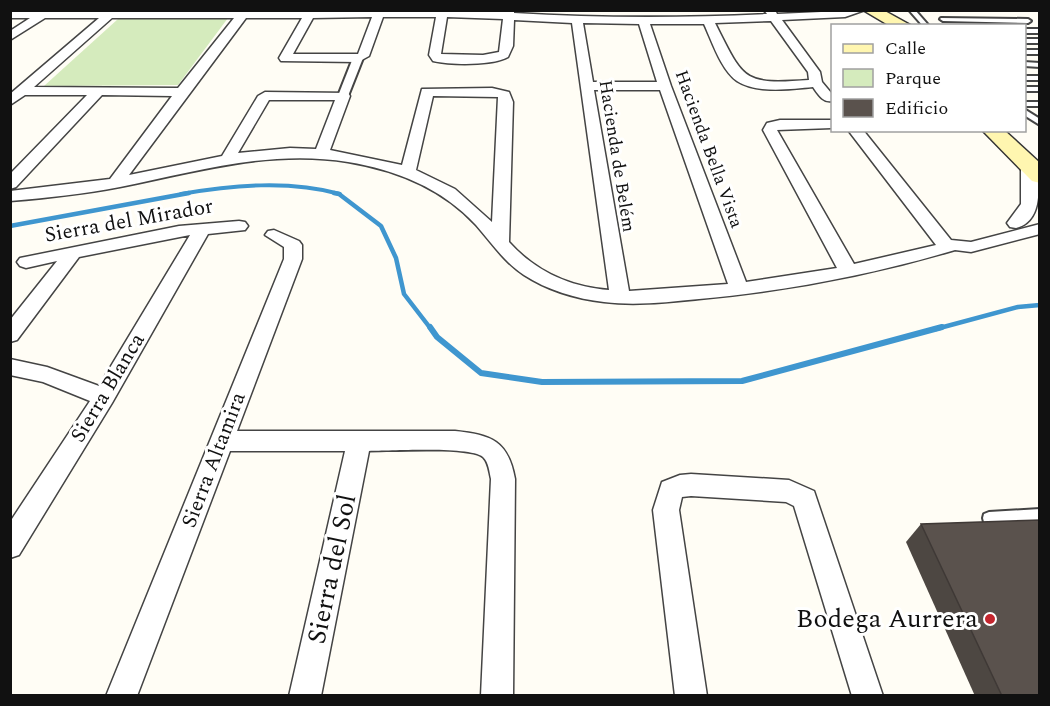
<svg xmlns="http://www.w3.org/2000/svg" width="1050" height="706" font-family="Spectral,serif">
  <rect width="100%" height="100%" fill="#fffdf5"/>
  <path fill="#d5ebbd" d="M228,18l-50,67 -134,1 74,-67z"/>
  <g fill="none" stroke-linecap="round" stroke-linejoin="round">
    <path stroke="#3f96cf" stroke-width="4" d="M181,194c52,-9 108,-14 159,0"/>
    <g stroke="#3f96cf" stroke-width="4.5">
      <path d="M334,193l5,1 42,32 15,32 8,36 27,35"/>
      <path d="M10,226l179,-33"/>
      <path d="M936,329l82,-22 22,-2"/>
    </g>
    <path stroke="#3f96cf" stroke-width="6" d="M430,327l7,10 44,36 61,9 200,-1 200,-54"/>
    <defs>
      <g id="service">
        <path d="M909,10h6l14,16h-6z"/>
        <path d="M941,18l87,1 3,2 -3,2 -85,-2 -3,-2z"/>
        <rect x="1024" y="29" width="16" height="4"/>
        <rect x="1024" y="39" width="16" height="4"/>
        <rect x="1024" y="50" width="16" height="4"/>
        <path d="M1024,62l16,1v4l-16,-1z"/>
        <rect x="1024" y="76" width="16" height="4"/>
        <rect x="1024" y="87" width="16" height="4"/>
        <rect x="1024" y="102" width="16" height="4"/>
        <path d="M1024,109l16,10v6l-16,-10z"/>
        <path d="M1040,509v12l-51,3 -5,-2 -1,-4 1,-4 5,-2z"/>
      </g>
      <path id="pedestrian" d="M358,55l5,3 -15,38 -9,2 -1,-2 15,-38z"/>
      <g id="minor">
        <path d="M385,10l118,2 1,-2h10v3c84,5 168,5 253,1l-3,-4h11l2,4 88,-4 -20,7 -63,3 38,52 2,10 10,12v7c-9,2 -14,-7 -19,-14 -22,2 -56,7 -76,-6 -16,-11 -25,-40 -33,-57h-54l21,62 75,196 91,-14 -74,-138 4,-7 13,-3h52v8l-55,2 77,134 82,-19 -88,-115h15l88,110 20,2 69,-18v10l-69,18 -16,-2c-84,25 -169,41 -256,49 -31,3 -63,7 -95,3 -27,-3 -57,-12 -80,-27 -20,-13 -33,-33 -48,-50 -34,-37 -80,-55 -128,-63 -78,-13 -153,10 -228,25 -36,7 -73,11 -110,14v-10l100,-12 62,-83 -70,-1 -86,92 -6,2v-15l77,-79h-62l-15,10v-11l89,-76h-54l-35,22v-9l20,-13h-20v-6zM372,17l-14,37h-65l20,-36zM383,17h53l-7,38 4,6c18,4 59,5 75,-4l5,-11 1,-26 58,3 37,267c-39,-3 -74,-19 -100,-48l4,-140 -4,-10 -17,-4 -70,1 -20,76 -72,-15 20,-54 -2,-3 -83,-1 -7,4 -36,60 -93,19 117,-157h56l-23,40 2,3 77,1 11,-6zM447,17l56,2 -4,33 -16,3 -42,-1zM112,18h122l-56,70 -144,-1zM771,21l37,51 1,8c-67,5 -65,0 -94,-57zM583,23l56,1 18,58h-64zM594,90h66l68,194 -99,7zM433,96l65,1 -6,125 -37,-33 -39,-19zM269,100h66l-19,49 -26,-1 -52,5z"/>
        <path d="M1029,161l8,5c2,21 6,55 -21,62l-6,-1 -3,-4 14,-19v-38z"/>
        <path d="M239,221l6,1 3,4 -3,4 -37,4 -96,169 -93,152 -9,3v-36l80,-121 -47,-19 -33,-7v-16l37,8 52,19 91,-151 -111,22 -62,83 -7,2v-22l47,-59 -31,7 -6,-2 -3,-4 3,-4 159,-32z"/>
        <path d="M274,230l25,11 3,4v14l-65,172h218c36,4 53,9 60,48l-2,217h-32l10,-217c-2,-8 -2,-16 -8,-22 -14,-11 -93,-6 -114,-6l-48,245h-32l56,-245h-115l-93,245h-31l178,-437v-12l-19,-12 3,-4z"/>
        <path d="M691,474l98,6 25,11 69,205h-31l-58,-190 -8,-4 -95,-6 -9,1 -3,13 28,186h-32l-22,-186 9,-28 18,-7z"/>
      </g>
      <g id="secondary">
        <path d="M863,10h20l29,16h-22z"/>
        <path d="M982,130h22l36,33v20l-8,-2z"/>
      </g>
    </defs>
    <use href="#service" stroke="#444" stroke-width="4"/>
    <use href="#pedestrian" stroke="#444" stroke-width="4"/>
    <use href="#minor" stroke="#444" stroke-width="3"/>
    <use href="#secondary" stroke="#333" stroke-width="3"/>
    <use href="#service" fill="#fff" fill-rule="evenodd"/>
    <use href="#pedestrian" fill="#fff" fill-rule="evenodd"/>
    <use href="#minor" fill="#fff" fill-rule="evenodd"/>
    <use href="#secondary" fill="#fff6b0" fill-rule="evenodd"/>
  </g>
  <path fill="#4d4742" d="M921,524l119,172h-65l-69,-154z"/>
  <path fill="#5a524d" stroke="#3f3936" stroke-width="1.5" d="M1040,520v176h-38l-81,-172z"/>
  <circle fill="#c4262e" stroke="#fff" stroke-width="2" cx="990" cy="619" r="6"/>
  <g text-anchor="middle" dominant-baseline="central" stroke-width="6" stroke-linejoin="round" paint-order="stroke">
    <g font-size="18" fill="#111" stroke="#fff">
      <text transform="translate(709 149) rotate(70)">Hacienda Bella Vista</text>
      <text transform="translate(617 156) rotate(81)">Hacienda de Belém</text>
    </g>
    <g font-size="21" fill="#111" stroke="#fff">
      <text transform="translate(129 221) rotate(-10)">Sierra del Mirador</text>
      <text transform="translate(108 388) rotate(-59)">Sierra Blanca</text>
      <text transform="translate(214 460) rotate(-69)">Sierra Altamira</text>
    </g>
    <g font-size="26" fill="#111" stroke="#fff">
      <text transform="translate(332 569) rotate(-78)">Sierra del Sol</text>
    </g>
    <g font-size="26" fill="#111" stroke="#fff" text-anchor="end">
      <text x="978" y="619">Bodega Aurrera</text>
    </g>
  </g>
  <rect width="1050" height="706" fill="none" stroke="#111111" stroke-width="24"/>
  <rect x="831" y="24" width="195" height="108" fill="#ffffff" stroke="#a0a0a0" stroke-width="1.5"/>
  <rect x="843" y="44" width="30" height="9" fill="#fff6b0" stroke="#a0a0a0" stroke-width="1.5"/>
  <text x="885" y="54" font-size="18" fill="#111111">Calle</text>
  <rect x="843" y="69" width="30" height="18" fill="#d5ebbd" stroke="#a0a0a0" stroke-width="1.5"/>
  <text x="885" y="84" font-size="18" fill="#111111">Parque</text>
  <rect x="843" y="99" width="30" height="18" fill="#5a524d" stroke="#a0a0a0" stroke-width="1.5"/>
  <text x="885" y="114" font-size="18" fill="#111111">Edificio</text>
</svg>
